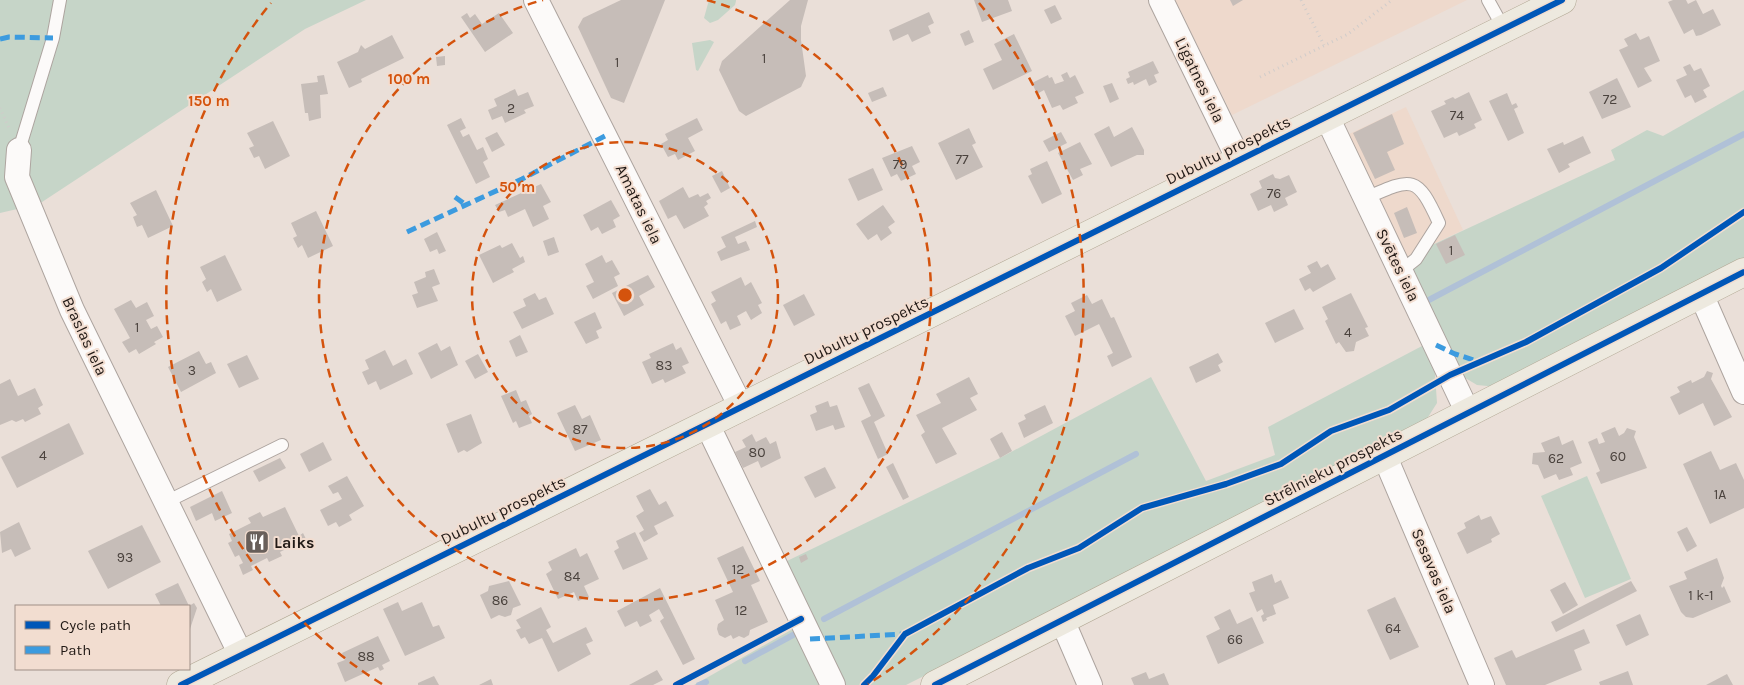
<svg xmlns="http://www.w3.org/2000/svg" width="1744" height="685" font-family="Karla,sans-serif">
  <rect width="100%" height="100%" fill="#eadfd8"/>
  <g fill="#eed9cc">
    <path d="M1175,0h292l-235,115z"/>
    <path d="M1406,107l57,123 -61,29 -55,-124z"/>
  </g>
  <g fill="#c6d5c8">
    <path d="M0,0h366l-61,29 -266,175 -39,9z"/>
    <path d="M709,0h27v1l-1,4 -17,15 -8,3 -6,-5z"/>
    <path d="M710,40l4,2 -16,29 -2,-1 -4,-27z"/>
    <path d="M1744,90v169l-246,128 -21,-2 -15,-9 -60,-117 213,-99 -4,-10 36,-20 16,6z"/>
    <path d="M1422,346l12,14 3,43 -14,22 -517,260h-64l-1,-3 -54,-121 213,-103 151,-81 55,104 69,-26 -7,-28z"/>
    <path d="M1587,476l44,103 -46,19 -44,-102z"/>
    <path d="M791,630l8,2 24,53h-129z"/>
  </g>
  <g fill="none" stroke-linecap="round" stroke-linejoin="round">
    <g stroke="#b0c1d7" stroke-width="6">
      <path d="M1425,302l319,-168"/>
      <path d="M824,619l312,-165"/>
      <path d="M745,661l48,-26"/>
      <path d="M699,685l7,-3"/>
    </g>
  </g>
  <g fill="#c6bdb8">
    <path d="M621,0h44l-41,103 -13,-5 -33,-71 5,-9z"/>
    <path d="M790,0h18l-7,26v14l5,36 -5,11 -55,29 -7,-5 -20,-41 3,-9z"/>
    <path d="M974,0h34l4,11 -30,11z"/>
    <path d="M1230,0h13l-10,6z"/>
    <path d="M1673,0h13l2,4 8,-4 7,14 10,-5 8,16 -20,10 -5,1 -3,-7 -9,5 -16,-32z"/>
    <path d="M1055,5l7,14 -11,5 -7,-14z"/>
    <path d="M929,12l5,11 -6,3 3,7 -19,9 -4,-8 -15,7 -4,-11z"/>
    <path d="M467,13l3,5 5,-4 7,10 17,-11 14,20 -28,19 -24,-35z"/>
    <path d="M969,30l5,12 -9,4 -5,-12z"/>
    <path d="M1636,33l4,7 9,-4 11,25 -16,7 8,13 -14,7 -19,-38 9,-4 -4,-7z"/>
    <path d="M1014,34l18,37 -39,19 -10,-21 19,-9 -8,-16z"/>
    <path d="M392,35l12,23 -43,21 1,3 -13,6 -12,-26 21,-10 3,-7 4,4z"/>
    <path d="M445,56v9l-8,1 -1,-9z"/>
    <path d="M1153,61l6,12 -5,2 3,7 -8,4 -3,-7 -12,6 -1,-3 -5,2 -2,-5 4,-2 -2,-5z"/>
    <path d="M1690,64l4,7 7,-3 9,18 -7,4 4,7 -12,6 -4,-8 -6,3 -9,-18 11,-5 -4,-8z"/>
    <path d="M1067,72l3,6 5,-3 9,18 -9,4 3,6 -15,7 -3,-5 -8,3 -8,-18 -7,4 -5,-11 16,-8 1,3 3,-1 3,7 9,-3 -3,-6z"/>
    <path d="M324,75l4,19 -8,1 1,23 -12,3 -1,-8h-3l-4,-29 17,-2 -1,-6z"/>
    <path d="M1617,78l14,29 -29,12 -13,-27z"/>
    <path d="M1112,83l7,16 -9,4 -7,-17z"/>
    <path d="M883,87l4,9 -15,6 -4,-9z"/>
    <path d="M515,89l3,7 10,-4 6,14 -10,4 2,3 -21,10 -3,-7 -10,4 -4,-10 9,-4 -3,-7z"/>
    <path d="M1469,92l13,28 -8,4 2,4 -17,8 -2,-4 -13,6 -13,-27 15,-7 -2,-3 9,-4 2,2z"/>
    <path d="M1507,93l5,12 4,-2 2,4 -4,2 10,24 -16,8 -19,-40z"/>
    <path d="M1392,114l12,30 -17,8 8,18 -20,9 -22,-46z"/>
    <path d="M461,118l5,10 -6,3 3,6 6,-3 8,16 6,-3 5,12 -5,3 7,15 -14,7 -29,-59z"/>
    <path d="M697,118l6,12 -15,8 7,13 -17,9 -3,-6 -7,3 -7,-13 7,-4 -3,-6z"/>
    <path d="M273,121l17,35 -25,13 -6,-13 -5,2 -5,-10 5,-2 -7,-13z"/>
    <path d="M1109,126l5,11 18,-10 12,23v5h-7l-26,12 -17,-33z"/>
    <path d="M969,128l7,15 -4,2 11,22 -27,13 -18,-37z"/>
    <path d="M497,132l8,13 -13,7 -7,-14z"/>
    <path d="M1061,132l6,11 -18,9 -6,-11z"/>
    <path d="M1583,136l8,17 -23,11 2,3 -11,6 -12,-24 16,-7 1,3z"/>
    <path d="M1080,142l12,22 -12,5 3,6 -10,5 -15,-27z"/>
    <path d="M912,146l8,16 -8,4 4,8 -15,7 -4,-7 -6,3 -9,-19z"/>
    <path d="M1047,161l15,33 -20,10 -14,-28 4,-2 -2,-5z"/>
    <path d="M873,168l10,22 -25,11 -10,-22z"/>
    <path d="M722,171l8,17 -9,5 -9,-17z"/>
    <path d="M1273,174l2,4 5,1 9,-4 8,17 -12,6 3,7 -14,7 -3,-7 -13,6 -8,-17 12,-6 -3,-7z"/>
    <path d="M541,184l10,18 -8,4 6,13 -16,8 -8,-18 -17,8 -3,-7 -6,2 -4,-7z"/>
    <path d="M683,187l6,11 9,-4 2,3 8,-4 3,5 -5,3 2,3 -4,3 5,9 -25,13 -8,-14 -8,4 -9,-18z"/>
    <path d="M156,190l17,36 -25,12 -6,-13 -5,2 -4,-10 4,-2 -7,-12z"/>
    <path d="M611,200l9,16 -7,4 3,7 -14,7 -4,-7 -7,4 -8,-16z"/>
    <path d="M883,205l12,17 -7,5 4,6 -11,8 -4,-7 -9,6 -12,-16z"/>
    <path d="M1407,207l10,26 -13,5 -10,-25z"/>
    <path d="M316,211l17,35 -25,12 -6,-13 -4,3 -5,-10 4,-2 -6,-13z"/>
    <path d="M755,221l2,6 -22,10 3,7 8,-3 4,9 -29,11 -4,-9 9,-5 -5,-10z"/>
    <path d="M437,232l9,19 -7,3 -2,-5 -7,3 -6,-13z"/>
    <path d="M1455,235l10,20 -19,9 -10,-20z"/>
    <path d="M554,237l5,15 -11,4 -5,-15z"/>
    <path d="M512,243l8,15 3,-2 2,6 -13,7 2,3 -21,11 -14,-28 21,-10 2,3z"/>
    <path d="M225,255l17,35 -25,12 -6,-13 -4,3 -5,-10 4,-3 -6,-12z"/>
    <path d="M602,255l4,8 6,-3 8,14 -6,3 4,9 -25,13 -7,-13 8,-4 -9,-18z"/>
    <path d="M1317,261l4,7 7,-4 8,15 -23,13 -3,-4 -5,3 -6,-12 12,-6 -4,-7z"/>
    <path d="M434,269l6,15 -8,3 6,14 -21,7 -5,-13 6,-2 -4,-11 12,-5 -1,-5z"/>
    <path d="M648,275l7,12 -16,9 5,9 -20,11 -12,-23z"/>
    <path d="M741,277l4,9 6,-4 11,21 -4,2 4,8 -11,7 -5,-9 -9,5 4,9 -11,5 -4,-9 -5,3 -10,-20 5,-3 -5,-9z"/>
    <path d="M535,293l4,7 7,-3 8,17 -32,15 -9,-17 13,-6 -3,-7z"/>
    <path d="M1351,293l17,34 -3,1 4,8 -13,6 -2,9 -8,1 -7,-10 -3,2 -11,-23 3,-2 -6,-12z"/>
    <path d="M804,294l11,21 -21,11 -11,-21z"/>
    <path d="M1087,295l5,9 10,-5 9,19 3,-1 18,40 -20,10 -5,-11 6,-3 -14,-29 -24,12 -10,-20 10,-5 -4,-8z"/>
    <path d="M131,300l5,8 11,-6 7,14 -8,4 5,9 6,-3 6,11 -9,5 2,2 -17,10 -3,-5 -7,4 -7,-11 8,-4 -16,-29z"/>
    <path d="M1294,309l10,20 -29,14 -10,-20z"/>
    <path d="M595,312l7,16 -6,3 3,7 -13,6 -12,-22z"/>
    <path d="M520,335l8,17 -12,5 -7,-16z"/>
    <path d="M437,343l4,8 9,-5 8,19 -27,14 -13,-26z"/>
    <path d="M673,343l3,7 5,-3 8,16 -7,3 4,7 -21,10 -2,-4 -11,5 -10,-22 9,-4 -2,-4z"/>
    <path d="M385,350l8,16 13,-7 7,15 -33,16 -4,-9 -8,4 -6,-13 7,-3 -4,-9z"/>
    <path d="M199,351l7,13 5,-2 5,11 -35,19 -13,-25z"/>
    <path d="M1218,353l5,9 -5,3 3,6 -25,12 -7,-16z"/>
    <path d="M478,354l10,18 -13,7 -10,-18z"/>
    <path d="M247,355l12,24 -20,9 -12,-24z"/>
    <path d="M1707,371l6,2 -2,6 21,38 -18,9 -11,-23 -24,12 -9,-18 10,-5 -3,-5 14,-7 1,3 12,-6z"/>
    <path d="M969,377l9,17 -8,4 7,12 -35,18 15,26 -21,10 -15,-29 4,-3 -9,-17 25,-12 -5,-9z"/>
    <path d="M10,379l8,17 17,-8 8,17 -5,3 3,6 -16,8 -2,-3 -7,3 -4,-2 -12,5v-41z"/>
    <path d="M869,383l16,33 -11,6 14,32 -10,5 -17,-38 10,-5 -13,-28z"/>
    <path d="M516,390l5,12 5,-2 6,14 -3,2 3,7 -13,5 -3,-7 -3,2 -12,-27z"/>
    <path d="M828,401l2,6 7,-2 8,22 -10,3 -2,-5 -17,6 -6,-16 7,-3 -2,-6z"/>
    <path d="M575,405l7,14 8,-4 11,25 -26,11 -18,-38z"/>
    <path d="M1045,405l8,18 -29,15 -6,-15 8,-4 -2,-4z"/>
    <path d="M471,414l11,29 -15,9 -3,-2 -6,3 -12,-29z"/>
    <path d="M69,423l15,31 -67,34 -16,-31z"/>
    <path d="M1615,427l4,9 5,-3 3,-5 9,3 -2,6 13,31 -46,16 -5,-11 4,-2 -12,-29 9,-4 2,6 6,-2 -4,-9z"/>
    <path d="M1002,432l10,19 -12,7 -10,-19z"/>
    <path d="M752,434l4,8 10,-5 4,7 6,-3 5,17 -20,10 -3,-7 -15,7 -8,-16 11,-5 -4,-7z"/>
    <path d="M1559,436l3,9 11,-5 9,23 -12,5 3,7 -14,5 -3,-6 -12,5 -6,-14 -6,-1 1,-11 12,-1 -4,-9z"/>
    <path d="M323,442l9,18 -23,12 -9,-18z"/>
    <path d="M1711,451l9,19 16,-7 8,17v28l-34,16 -27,-60z"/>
    <path d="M280,458l6,10 -27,14 -6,-11z"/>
    <path d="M893,463l16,34 -6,3 -17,-33z"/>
    <path d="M825,467l11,21 -21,10 -11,-21z"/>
    <path d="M347,476l17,30 -15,9 3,5 -13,7 -3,-5 -8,4 -8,-16 22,-11 -4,-7 -5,2 -5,-8z"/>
    <path d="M650,489l9,16 7,-4 8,15 -20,10 4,8 -14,8 -5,-9 5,-3 -8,-14 8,-5 -8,-15z"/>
    <path d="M222,491l10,22 -17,8 -3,-8 -16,8 -6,-14z"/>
    <path d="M285,507l14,29 4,-3 5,10 -10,5 -2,-4 -16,8 2,4 -13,6 -2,-4 -16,8 2,4 -10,5 -4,-10 4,-2 -4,-8 -4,2 -7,-14 4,-2 -3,-7 22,-11 -3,-5 12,-6 3,5z"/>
    <path d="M1479,515l2,5 10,-4 9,18 -9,5 1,3 -25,12 -10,-21 9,-5 -2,-5z"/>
    <path d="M19,522l12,27 -16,8 -4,-8 -9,4 -2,-21z"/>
    <path d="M142,525l19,37 -53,27 -20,-38z"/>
    <path d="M1687,527l10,19 -10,6 -10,-20z"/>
    <path d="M635,532l13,27 -25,11 -9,-19 5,-3 -3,-7z"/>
    <path d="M743,546l17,35 -9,4 17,37 -18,8 -1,5 -5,3 -5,-2 -6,3 -2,-4 -6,3 -6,-3 -2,-6 1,-5 6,-4 -9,-20 18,-8 -16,-34z"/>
    <path d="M576,548l4,9 7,-4 12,26 -15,7 5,11 -11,4 -4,-9 -16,7 -12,-25 6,-4 -4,-8z"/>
    <path d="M806,554l2,5 -7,4 -2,-6z"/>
    <path d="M1717,558l7,20 -3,8 1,2 2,-2 7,16 -38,16 -7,-1 -5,-5 -12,-26 18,-7 -3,-7z"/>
    <path d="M1272,574l3,9 6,-3 8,18 -16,7 3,9 -10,4 1,2 -4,2 -2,-6 3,-2 -2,-5 -5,3 -8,-19 6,-2 -3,-9z"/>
    <path d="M509,581l12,24 -8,3 -2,7 -6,2 -6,-2 -8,4 -11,-24 8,-4 1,-5z"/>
    <path d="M1631,581l6,10 -81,41 -5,-10z"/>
    <path d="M1565,582l13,23 -15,9 -13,-24z"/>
    <path d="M178,583l11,23 5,-3 3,5 -8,24v-26h-28l-6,-12z"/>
    <path d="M660,588l35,71 -12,6 -23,-44 4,-3 -5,-9 -10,6 3,6 -12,6 -3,-6 -12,6 -8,-16z"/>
    <path d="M1395,597l24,50 -29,13 -23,-50z"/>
    <path d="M398,602l4,9 20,-9 11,25 6,-2 6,13 -40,18 -22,-47z"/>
    <path d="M541,607l10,20 -5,3 7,13 33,-16 7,14 -7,3 5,10 -33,18 -16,-34 -13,6 -4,-7 -4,2 -5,-9 5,-2 -5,-8z"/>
    <path d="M1230,609l7,15 15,-7 12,26 -46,21 -12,-28 14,-7 -6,-12z"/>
    <path d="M1640,614l9,21 -23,11 -10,-21z"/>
    <path d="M1584,629l6,14 -16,7 8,20 -37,15h-39l-12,-27 18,-8 4,8z"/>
    <path d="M378,636l12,25 -8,4 2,4 -4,2 -2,-4 -33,15 -8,-19 8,-3 -3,-7z"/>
    <path d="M657,670l6,10 -10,5h-24z"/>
    <path d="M1628,671l5,14h-33l-1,-3z"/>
    <path d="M1146,672l3,7 15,-6 5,12h-35l-3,-7z"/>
    <path d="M1727,674l6,11h-27z"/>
    <path d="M434,676l5,9h-21v-2z"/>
    <path d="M491,679l2,6h-14z"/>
  </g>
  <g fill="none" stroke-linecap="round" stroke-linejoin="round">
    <defs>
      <g id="service">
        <path d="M1488,0l16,29"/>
        <path d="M19,150l34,-112 7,-38"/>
        <path d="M1366,198c47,-21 51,-23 73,25l-23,36 -15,12"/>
        <path d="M166,502l116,-57"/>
      </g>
      <g id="minor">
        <path d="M536,0l205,407"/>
        <path d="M1161,0l78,160"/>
        <path d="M1327,117l141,296"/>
        <path d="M19,150l-2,27 55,133 169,345"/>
        <path d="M1701,294l43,98"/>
        <path d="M707,424l126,261"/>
        <path d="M1385,457l97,228"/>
        <path d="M1062,620l28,65"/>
      </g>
      <g id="primary">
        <path d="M181,685l1381,-685"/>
        <path d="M935,685l809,-413"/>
      </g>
    </defs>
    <use href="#service" stroke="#ada49f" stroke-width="14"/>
    <use href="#minor" stroke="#ada49f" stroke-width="26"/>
    <use href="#primary" stroke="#b1a793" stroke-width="29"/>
    <g stroke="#d0ccca" stroke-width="3" stroke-dasharray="1 4" stroke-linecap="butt">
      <path d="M1301,0l23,45"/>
      <path d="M1260,77l88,-43 44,-34"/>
      <path d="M0,108l9,20"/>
    </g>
    <use href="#service" stroke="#fcfaf9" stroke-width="12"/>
    <use href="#minor" stroke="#fcfaf9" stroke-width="24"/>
    <use href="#primary" stroke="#ede9df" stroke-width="28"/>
    <g stroke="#3c9bdf" stroke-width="5" stroke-dasharray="10 5" stroke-linecap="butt">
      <path d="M0,39l9,-2 44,1"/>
      <path d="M455,197l11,8"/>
      <path d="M407,232l115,-53 83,-43"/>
      <path d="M1436,345l19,9 25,8"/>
      <path d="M810,639l95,-5"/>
    </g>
    <defs>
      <g id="cycleway">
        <path d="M181,685l1381,-685"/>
        <path d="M676,685l125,-66"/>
        <path d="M864,685l9,-9 32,-42 123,-66 51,-20 63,-40 84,-24 55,-20 50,-33 58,-21 61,-35 76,-33 135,-74 83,-56"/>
        <path d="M935,685l809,-413"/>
      </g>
    </defs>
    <use href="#cycleway" stroke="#f2ddd0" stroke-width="9"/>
    <use href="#cycleway" stroke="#0057b8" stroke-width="6"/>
  </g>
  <g fill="none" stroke="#d4530d" stroke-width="2.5" stroke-dasharray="9 6">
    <circle cx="625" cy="295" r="153"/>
    <path d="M707 0A306 306 0 1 1 543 0"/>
    <path d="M382 684A459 459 0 0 1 271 3M979 3A459 459 0 0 1 868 684"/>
  </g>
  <defs>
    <symbol id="restaurant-square" viewBox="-11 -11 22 22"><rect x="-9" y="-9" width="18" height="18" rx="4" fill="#685f5a" stroke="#f2ddd0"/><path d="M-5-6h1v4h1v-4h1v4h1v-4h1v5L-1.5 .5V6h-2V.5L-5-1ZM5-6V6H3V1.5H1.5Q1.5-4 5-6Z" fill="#fff"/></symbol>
  </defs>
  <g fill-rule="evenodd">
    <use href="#restaurant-square" x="243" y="528" width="28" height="28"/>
  </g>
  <g text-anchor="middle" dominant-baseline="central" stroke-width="4" stroke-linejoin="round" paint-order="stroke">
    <g font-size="14" fill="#4b433e">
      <text x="764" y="58">1</text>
      <text x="617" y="62">1</text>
      <text x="1610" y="99">72</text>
      <text x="511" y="108">2</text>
      <text x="1457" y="115">74</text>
      <text x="962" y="159">77</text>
      <text x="900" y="164">79</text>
      <text x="1274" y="193">76</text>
      <text x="1451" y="250">1</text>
      <text x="137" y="327">1</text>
      <text x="1348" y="332">4</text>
      <text x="664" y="365">83</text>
      <text x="192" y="370">3</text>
      <text x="580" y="429">87</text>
      <text x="757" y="452">80</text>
      <text x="43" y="455">4</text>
      <text x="1618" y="456">60</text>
      <text x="1556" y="458">62</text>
      <text x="1720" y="494">1A</text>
      <text x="125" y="557">93</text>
      <text x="738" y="569">12</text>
      <text x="572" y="576">84</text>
      <text x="1701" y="595">1 k-1</text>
      <text x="500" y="600">86</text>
      <text x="741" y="610">12</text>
      <text x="1393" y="628">64</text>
      <text x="1235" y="639">66</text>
      <text x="366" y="656">88</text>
    </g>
    <g font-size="16" fill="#221a16" stroke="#f2ddd0">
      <text transform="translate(1200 80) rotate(64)">Līgatnes iela</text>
      <text transform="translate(1228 150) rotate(-26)">Dubultu prospekts</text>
      <text transform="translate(639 204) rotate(64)">Amatas iela</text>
      <text transform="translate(1398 265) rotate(64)">Svētes iela</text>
      <text transform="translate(866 330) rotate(-26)">Dubultu prospekts</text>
      <text transform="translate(85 336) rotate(65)">Braslas iela</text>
      <text transform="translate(1333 467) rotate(-27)">Strēlnieku prospekts</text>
      <text transform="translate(503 510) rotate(-26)">Dubultu prospekts</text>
      <text transform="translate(1434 571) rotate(67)">Sesavas iela</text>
    </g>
    <g font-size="16" font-weight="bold" fill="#221a16" stroke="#f2ddd0" text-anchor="start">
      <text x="274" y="542">Laiks</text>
    </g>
  </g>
  <circle cx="625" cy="295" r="8" fill="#d4530d" stroke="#f2ddd0" stroke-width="2.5"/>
  <g font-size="15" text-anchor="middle" font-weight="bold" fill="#d4530d" stroke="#f2ddd0" stroke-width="4" stroke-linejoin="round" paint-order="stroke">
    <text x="409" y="84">100 m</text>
    <text x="209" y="106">150 m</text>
    <text x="517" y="192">50 m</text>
  </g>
  <rect x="15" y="605" width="175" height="65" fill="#f2ddd0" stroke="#9f8f86"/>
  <rect x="25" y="621" width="25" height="8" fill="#0057b8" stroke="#9f8f86"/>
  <text x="60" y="630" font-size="15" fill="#221a16">Cycle path</text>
  <rect x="25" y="646" width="25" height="8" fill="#3c9bdf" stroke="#9f8f86"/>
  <text x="60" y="655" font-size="15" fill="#221a16">Path</text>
</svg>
